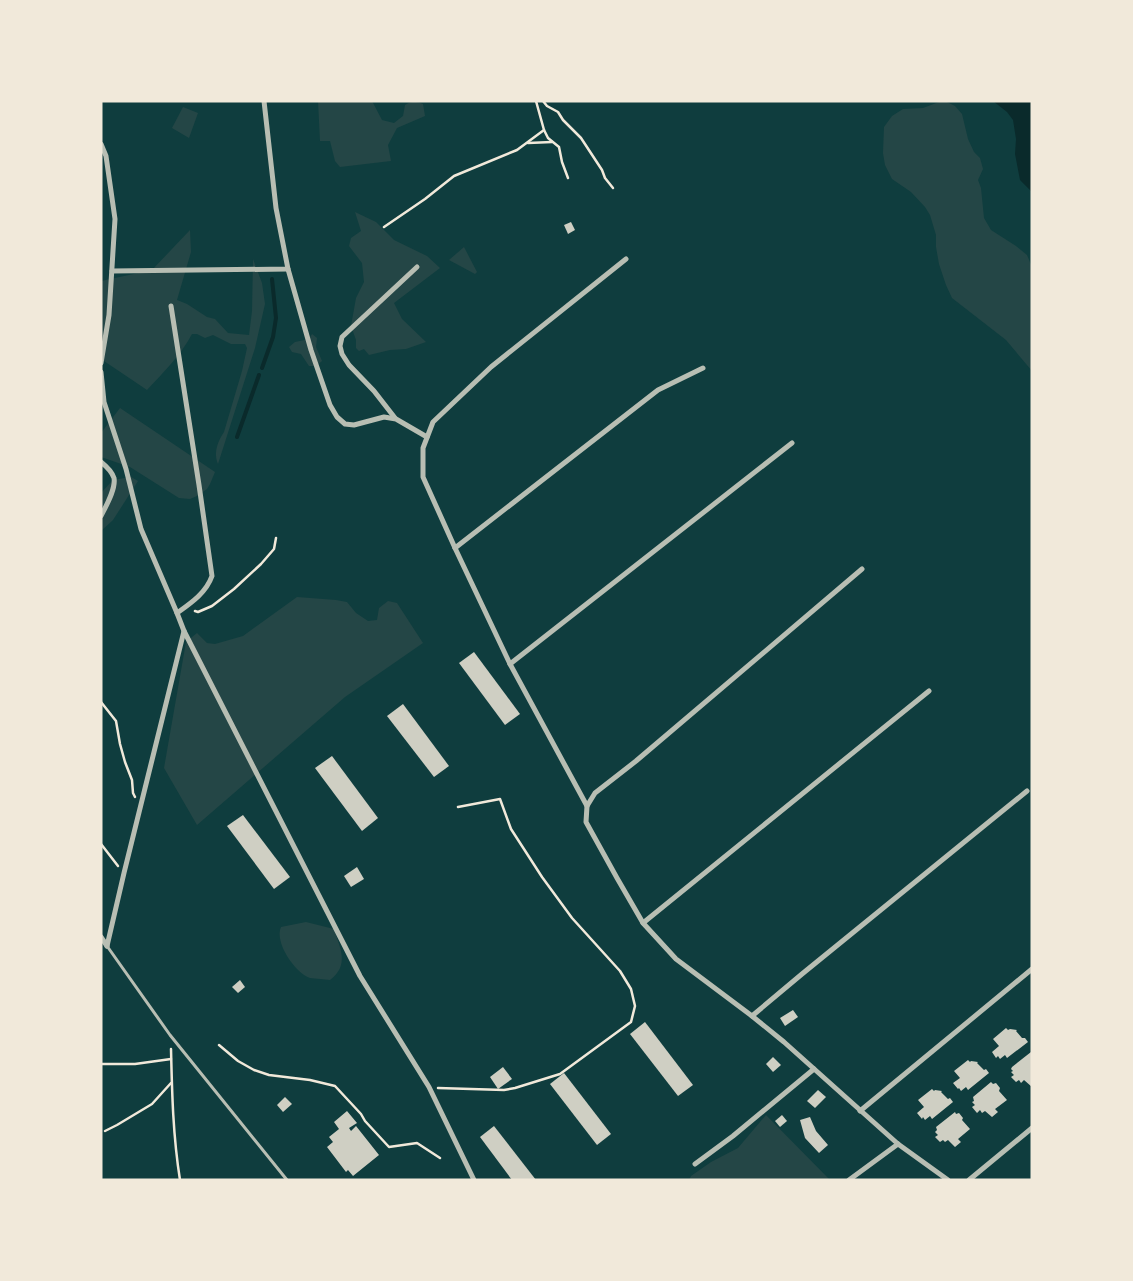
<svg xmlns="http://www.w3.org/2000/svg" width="1133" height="1281" font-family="'Space Grotesk',sans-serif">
  <rect width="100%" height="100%" fill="#0f3d3e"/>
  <g fill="#244646">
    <path d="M318,101h54l10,19 12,3 9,-7 2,-11c7,-4 10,-4 18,-1l2,12 -28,12 -9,17 3,16 -51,6 -5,-6 -5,-20h-10z"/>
    <path d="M939,102h8l8,4 7,8 6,25 6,13 6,6 3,11 -5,11 3,8 3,30 7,12 25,16 11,9 5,12v104l-26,-31 -54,-42 -6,-13 -7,-21 -3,-17v-12l-6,-20 -5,-8 -14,-15 -19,-13 -7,-14 -2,-12 1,-26 8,-11 11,-7 20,-1z"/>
    <path d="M183,107l15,6 -9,25 -17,-10z"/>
    <path d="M355,212l21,10 18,18 33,16 13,12 -46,35 8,16 24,23 -20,7 -16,1 -21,5 -5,-6 -5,2 -3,-3v-8l-5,-14 5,-28 8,-16 -2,-19 -13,-17 2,-8 10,-7z"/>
    <path d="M190,230l1,22 -14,48 10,4 20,13 8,2 13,14 21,2 3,-24 1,-52 9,24 3,21 -10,44 -37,116c-5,-11 0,-23 6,-32l18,-61 5,-23 -2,-4h-14l-18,-9 -8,3 -8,-4h-5c-11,21 -29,39 -45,56l-46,-31v-78l51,-11z"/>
    <path d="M464,247l13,25 -2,2 -26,-14z"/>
    <path d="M312,334l5,4 -1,9 6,14 -6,5h-7l-8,-12 -9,-2 -3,-5 6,-5 14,-3z"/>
    <path d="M120,408l95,64 -5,12 -3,5 -10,7 -7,3 -11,-1 -49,-31 -29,-10v-24z"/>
    <path d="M131,477l7,4 -25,39 -12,11v-38l12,-13z"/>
    <path d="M297,597l39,3 11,2 9,11 12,8 9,-1 2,-12 9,-7 9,2 26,40 -78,54 -148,128 -33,-57 22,-126 11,-9 10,10 8,1 28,-8z"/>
    <path d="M306,922l28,7c6,19 16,36 -4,51 -6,-1 -14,-1 -20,-2 -15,-5 -36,-36 -29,-51z"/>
    <path d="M766,1115l64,65h-141l2,-4 20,-14 27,-14z"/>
  </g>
  <path fill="#0a2a2b" d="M993,101h39v91l-12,-12 -5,-26 1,-15 -3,-19 -6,-8z"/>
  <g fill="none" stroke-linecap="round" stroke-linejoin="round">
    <g stroke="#0a2a2b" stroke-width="4">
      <path d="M262,368l11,-31 3,-19 -4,-39"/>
      <path d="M237,437l22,-62"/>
    </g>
  </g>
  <g fill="#cfcfc3">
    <path d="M571,222l4,8 -7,4 -4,-9z"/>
    <path d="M474,652l46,62 -15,11 -46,-62z"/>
    <path d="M403,704l46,62 -15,11 -47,-61z"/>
    <path d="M332,756l46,62 -16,13 -47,-63z"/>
    <path d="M243,815l47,62 -16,12 -47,-63z"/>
    <path d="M357,867l7,12 -13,8 -7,-11z"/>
    <path d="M240,980l5,7 -7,6 -6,-6z"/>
    <path d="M793,1010l5,7 -13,9 -5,-8z"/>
    <path d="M645,1022l48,63 -15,11 -48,-62z"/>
    <path d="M1006,1028l2,2 2,-1 7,1 -1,1 6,7h3l3,4 -21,16 -2,-3 -5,4 -2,-3 -2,2 -4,-6 7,-6 -6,-7z"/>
    <path d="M1031,1052l1,2v33l-8,-7 -3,3 -2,-3 -3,2 -5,-5 3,-2 -3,-3 2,-1 -2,-2 1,-2z"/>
    <path d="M773,1057l8,8 -8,7 -7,-8z"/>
    <path d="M968,1060l2,2 1,-1 7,1 -1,1 7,7 2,-1 3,4 -21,17 -2,-3 -5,4 -2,-3 -1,1 -5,-6 7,-5 -6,-7z"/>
    <path d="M503,1067l9,12 -14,10 -8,-12z"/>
    <path d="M564,1073l47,61 -14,11 -47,-61z"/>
    <path d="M991,1082l2,2 3,-1 4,5 -1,3 8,9 -12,9 3,3 -6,5 -7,-6 -3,2 -2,-3 -3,3 -5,-6 3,-2 -3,-3 2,-1 -1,-4z"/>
    <path d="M932,1089l2,2 1,-1 7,1 -1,1 7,7 2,-1 3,4 -21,17 -2,-3 -5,4 -2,-3 -1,2 -5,-6 7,-6 -6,-7z"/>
    <path d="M818,1090l8,7 -11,11 -8,-7z"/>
    <path d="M285,1097l7,7 -9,8 -6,-7z"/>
    <path d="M347,1111l10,12 -8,5 2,3 5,-5 23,29 -26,21 -5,-6 -2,2 -19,-25 6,-5 -4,-5 10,-8 -5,-7z"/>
    <path d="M955,1112l1,2 3,-1 4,5 -1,2 8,9 -12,10 3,3 -6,5 -7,-7 -3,2 -2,-2 -3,2 -5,-5 3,-2 -3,-3 2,-2 -1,-3z"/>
    <path d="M782,1115l5,6 -7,6 -5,-6z"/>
    <path d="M810,1117l6,14 12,14 -9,8 -14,-15 -5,-18z"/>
    <path d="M494,1126l42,54h-24l-32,-43z"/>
  </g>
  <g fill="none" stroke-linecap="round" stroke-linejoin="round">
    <g stroke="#f1e9da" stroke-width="2.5">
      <path d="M536,101l8,29 4,8 11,9 3,15 6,16"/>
      <path d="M543,101l4,5 11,6 5,8 18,18 21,32 3,8 8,10"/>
      <path d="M528,143l24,-1"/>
      <path d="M384,227l41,-28 29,-23 63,-26 27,-20"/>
      <path d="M195,611l3,1 14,-6 22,-17 27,-25 13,-15 2,-11"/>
      <path d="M101,702l15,19 4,23 5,18 7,18 1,13 2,4"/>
      <path d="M101,844l17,22"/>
      <path d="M219,1045l19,16 16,9 15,5 41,5 25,6 26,28 4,7 24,26 28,-4 23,15"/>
      <path d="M171,1049c1,44 2,87 9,131"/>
      <path d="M101,1064h34l36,-5"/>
      <path d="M438,1088l66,2 11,-2 45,-14 71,-52 4,-16 -4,-17 -11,-18 -48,-53 -30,-41 -31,-48 -11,-30 -42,8"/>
      <path d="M105,1131l12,-6 35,-21 19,-21"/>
    </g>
    <path stroke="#b8beb3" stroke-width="3" d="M107,946l63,89 117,145"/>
    <g stroke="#b8beb3" stroke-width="5">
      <path d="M101,144l5,12 9,63 -6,96 -8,48"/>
      <path d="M288,269l23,81 19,55 7,12 8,7 9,1 30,-8 12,2 31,18"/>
      <path d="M112,271l176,-2 -12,-61 -12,-107"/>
      <path d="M171,306l28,179 13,91c-6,17 -21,27 -35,37"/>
      <path d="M101,372l3,30 22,67 15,60 36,84 7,18 176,345 69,111 45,93"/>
      <path d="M395,418l-21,-27 -25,-26 -7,-11 -2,-8 2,-9 75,-70"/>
      <path d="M101,462c5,4 11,10 13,16 2,11 -8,28 -13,38"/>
      <path d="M455,548l203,-158 45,-22"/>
      <path d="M510,664l282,-221"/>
      <path d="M587,806l-77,-142 -55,-116 -32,-71v-29l10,-26 58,-55 135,-108"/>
      <path d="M643,923l286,-232"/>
      <path d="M101,937l6,9"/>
      <path d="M107,946l17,-73 60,-242"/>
      <path d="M752,1016l-76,-57 -33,-36 -26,-45 -31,-56 1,-16 8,-13 41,-32 226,-192"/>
      <path d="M860,1111l172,-142"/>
      <path d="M695,1164l38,-28 81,-67"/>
      <path d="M849,1180l49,-36"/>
      <path d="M948,1180l-50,-36 -114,-102 -32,-26 50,-42 225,-183"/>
      <path d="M969,1180l63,-52"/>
    </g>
  </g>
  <rect width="1133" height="1281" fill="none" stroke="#f1e9da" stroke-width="205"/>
</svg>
